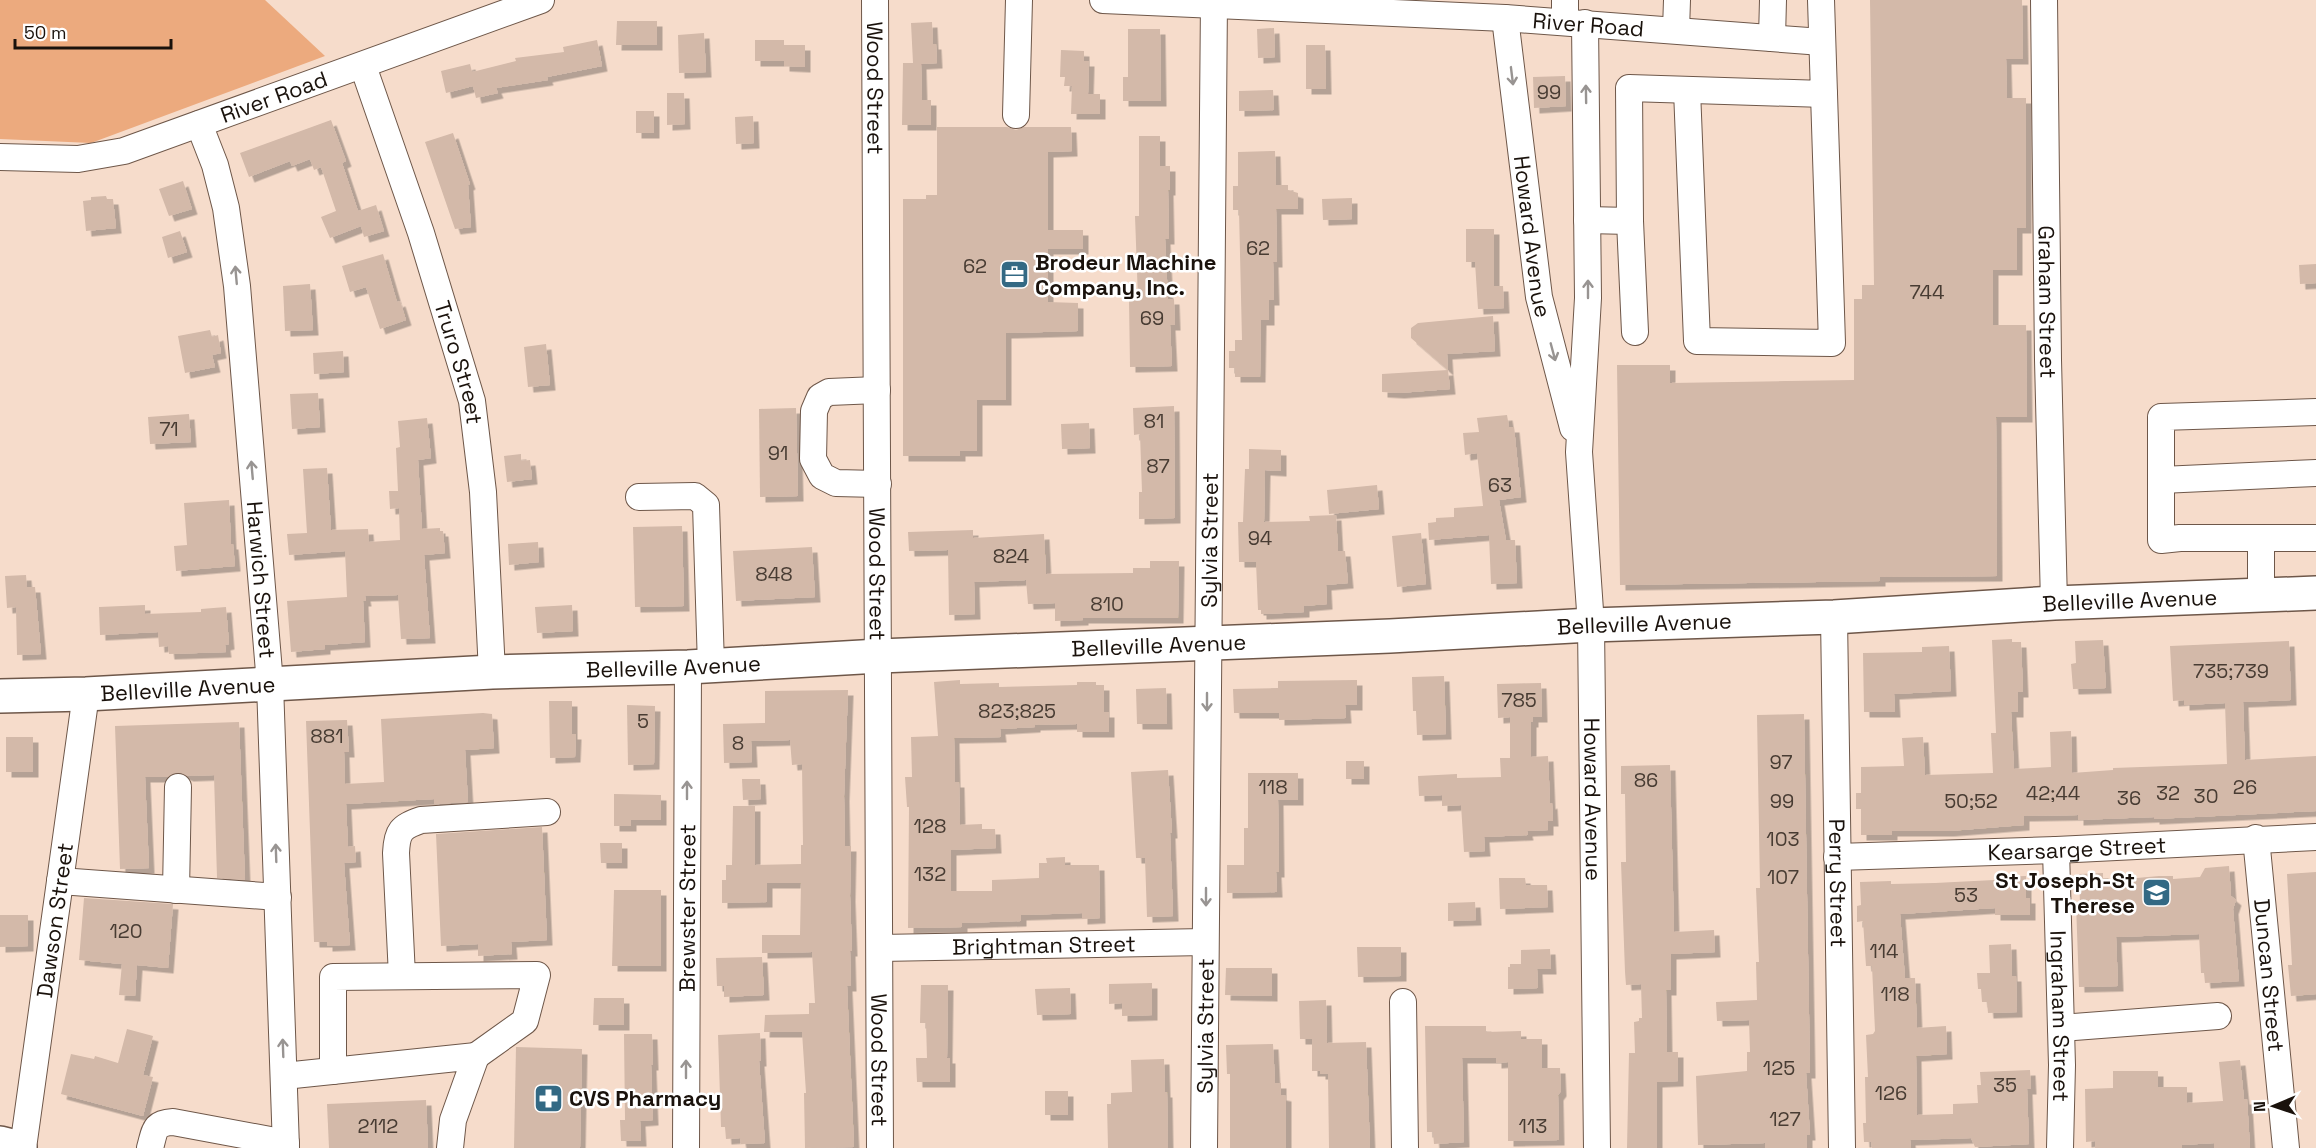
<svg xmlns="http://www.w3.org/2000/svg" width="2316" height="1148" font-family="'Space Grotesk',sans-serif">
  <defs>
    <filter id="shadow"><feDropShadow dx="5.5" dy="5.5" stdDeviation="0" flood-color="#0004"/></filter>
  </defs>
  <rect width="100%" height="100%" fill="#f6dccb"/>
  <path fill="#ecaa7e" d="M0,0h265l60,56 -234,87 -91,-4z"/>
  <g fill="#d3b9a9" filter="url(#shadow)">
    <path d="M1870,0h152l1,59h-17l1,39h19v130h-9v42h-24v55h33l1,92h-31l1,159 -117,1v4l-260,4 -3,-220h53v18l184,-3v-81h8v-14h12z"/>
    <path d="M617,21h40v24h-41z"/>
    <path d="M932,22l1,22h3l1,19 -16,1 1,36h9v25h-29l1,-62h10l-2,-40z"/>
    <path d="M1274,28l1,29 -17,1 -1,-29z"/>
    <path d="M1128,29h32l1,72h-38v-24h5z"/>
    <path d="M704,33l2,39 -27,1 -1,-38z"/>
    <path d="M597,40l5,26 -55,11 1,3 -52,8 2,5 -22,5 -3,-12 -27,7 -5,-22 29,-7 2,8 44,-11 -1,-3 49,-6 -1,-5z"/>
    <path d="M755,40h29v5h21v22l-21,-1v-5h-29z"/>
    <path d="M1306,45h19l1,44h-20z"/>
    <path d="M1061,50l23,1v10h5l-1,33h12v20h-29l1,-28h-8l1,-9h-5z"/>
    <path d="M1565,76l1,30 -32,2 -1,-31z"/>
    <path d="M1273,90l1,20 -35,1v-20z"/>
    <path d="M667,93h17l1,31 -18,1z"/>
    <rect x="636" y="111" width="18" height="22"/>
    <path d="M753,116l1,27 -18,1 -1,-27z"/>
    <path d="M331,120l15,41 -4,2 16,48 18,-6 8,26 -20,6 -3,-11 -31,12 -9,-21 15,-6 -15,-44 -7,3 -4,-11 -18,7 -2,-5 -41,16 -9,-24z"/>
    <path d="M937,127h70l9,3 8,-3h47l1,24 -24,1v78h35v19h-35v53l30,1v28l-72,2v67h-29v51h-17v5h-57v-257h23v-4h11z"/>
    <path d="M453,133l17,51 -2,1 3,42 -16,2 -30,-87z"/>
    <path d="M1139,136h21v30h10v24h-2l1,49h-4l3,60h6l1,26h-5l2,41 -42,1 -1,-67 9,-1 -3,-83h4z"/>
    <path d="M1275,151l1,34h12v5l10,3v16h-22l1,53h-4l1,38h-5v20h-8l-1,57h-25v-9h-6v-17h6v-11h7l-3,-130h-6v-24h5v-34z"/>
    <path d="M183,181l9,28 -23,7 -10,-27z"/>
    <path d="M106,196l1,3h6l3,29 -30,3 -3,-30 8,-1v-3z"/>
    <path d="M1352,198v21l-29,1 -1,-21z"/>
    <path d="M1466,229h28v57h9l1,22 -26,1 -3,-47h-9z"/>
    <path d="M180,231l7,21 -19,6 -6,-21z"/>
    <path d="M383,254l14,48 3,-1 6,19 -26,9 -14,-42 -16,5 -8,-26z"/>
    <path d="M2316,264v19l-16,1 -1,-19z"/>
    <path d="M310,284l3,46 -28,1 -2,-45z"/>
    <path d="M1493,316l2,35 -48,3 1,16 -37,-32v-10l7,-5z"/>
    <path d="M210,330l2,7 6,-2 3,18 -9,2 3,12 -30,6 -7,-37z"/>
    <path d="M546,344l4,41 -22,2 -4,-40z"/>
    <path d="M343,351l1,21 -30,2 -1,-21z"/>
    <path d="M1448,370l2,19 -51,4 -17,-1v-18z"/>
    <path d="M318,393l2,34 -28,2 -2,-35z"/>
    <path d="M1174,406l1,112 -36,1v-27h3l-2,-58 -6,1 -1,-27z"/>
    <path d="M796,408l2,88 -38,1 -1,-88z"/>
    <path d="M189,414l2,28 -41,2 -2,-27z"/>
    <path d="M1507,415l2,12h5l7,70 -22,3 7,40h9l2,43 -26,1 -2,-49 -60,5 -1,-17 8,-1v-4l18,-1v-9l29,-2 -6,-53 -12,2 -2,-22 16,-1 -2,-14z"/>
    <path d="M427,418l4,40 -13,2 4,69 18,-1v3h3l2,22 -21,2 6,83 -29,1 -3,-44 -33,1 1,5h-3l2,41 -40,3v4l-34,3 -4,-51 60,-4 -2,-46 -56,4 -2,-21 20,-1 -4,-64 24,-1 4,62 37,-1 1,13 31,-2 -1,-32 -9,1 -1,-18h9l-2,-43 4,-1 -2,-26z"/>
    <path d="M1089,423l1,25 -28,1 -1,-25z"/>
    <path d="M1249,449l32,1v21l-16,-1 -1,52 46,-1 -1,-5 27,-1 2,36h7l3,32 -22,2 1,19 -23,2v6l-43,2v-4h-3l-2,-48h-17l-1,-40h5l2,-53h4z"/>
    <path d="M521,454v7l9,-1 2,19 -25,3 -3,-26z"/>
    <path d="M1377,485l2,24 -50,5 -2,-24z"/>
    <path d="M229,500l2,44h2l2,22 -59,5 -2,-25 13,-1 -3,-42z"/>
    <path d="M682,526l2,80 -49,1 -2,-80z"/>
    <path d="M973,530v8l71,-4 2,40 87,-1v-5h17v-7h29l-1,57h-95v2l-28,1v-18l-27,1 -2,-24 -52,2 1,32 -26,1 -1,-65 -39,1 -1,-19z"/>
    <path d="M1421,533l5,51 -29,3 -5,-51z"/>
    <path d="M538,542l1,20 -30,3 -1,-21z"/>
    <path d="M812,547l3,50 -79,4 -3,-50z"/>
    <path d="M26,575l1,12h8l6,67 -24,1 -1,-48 -9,1 -2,-32z"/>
    <path d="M145,605v9l56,-2v-3l25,-2 3,37 -4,1 1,7 -57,2 -1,-8 -9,1 -1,-15 -58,3 -1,-28z"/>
    <path d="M572,605l1,26 -36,2 -2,-26z"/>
    <path d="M2012,639v3h9l2,50h-5v20h-7l3,57 37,-2 -1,-35 21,-1 1,42 41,-3v-2l114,-4 -2,-61 -41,2v-5l-11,1 -3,-55 119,-5 2,59 -48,2 2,58 71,-4v55l-162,8v-2l-76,3v-5l-54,1v9l-75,6h-57v4h-31v-26h-5v-16h5v-26l43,-1 -2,-28 21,-1 2,38 68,-2 -2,-40h5l-4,-93z"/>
    <path d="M2103,640l3,48 -33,1 -2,-25 5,-1 -1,-22z"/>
    <path d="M1949,646l2,45 -57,3 1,18h-31l-1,-59 59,-1v-5z"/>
    <path d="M1444,676l2,58 -29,1 -1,-24h-3l-1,-34z"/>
    <path d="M960,680v4l39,-1v4l78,-2v-3h19v3h8v27h5v20h-32v-8l-42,1v2l-35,2 1,8 -47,1 1,44h4l1,43 22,-1v5h13l1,19 -45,2v41h41v-11l47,-2v-15h8l-1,-5 19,-1v8h34l1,53 -18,1v-6l-61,2v6l-59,2v4l-54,1 1,-121h-2l-2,-30h7l-1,-40 27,-1 -4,-54z"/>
    <path d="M1357,680v25h-12l1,13 -67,2v-7h-45l-1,-24 45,-1v-7z"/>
    <path d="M1541,683l1,34h-9v5h-2v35l17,-1 2,48 2,-1 1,18h-5v9l-21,1 1,4 -44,2 1,14 -21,1 -3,-47 -19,1v-11l-23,1 -1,-20 39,-2v4l44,-1 -1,-19h10v-41l-12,1 -1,-34z"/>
    <path d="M1166,688l1,36h-30l-1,-35z"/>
    <path d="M848,690l-4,106 1,50h6l-1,50 2,55h-2l1,35h-4l7,161 -49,1 -1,-55h2l-4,-61h-38l1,-17 44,-1v-11h6l-3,-51 -50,1v-18h38l1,-52h-34v19l-45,1v-23h4v-15h6l1,-59h22v59l46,-1v-19h2l-1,-81 -10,1 -2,-25 -39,1 1,21 -28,1 -1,-39 42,-1v-32z"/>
    <path d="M549,701h23v33h4l-1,23 -25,1z"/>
    <path d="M627,705l28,1 -1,58 -26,1z"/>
    <path d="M483,713l9,1 2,34 -29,2 3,52 -34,2v-5l-88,5 2,43 7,-1 1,16 -12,1 6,82 -23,1v-4h-13l-8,-221 41,-1 2,32h-5l1,32 39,-2 -3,-63z"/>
    <path d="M1804,714l6,359h-4l4,62h-3v13h-42v-5l-67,2 -2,-69 51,-5v-19h3l-1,-32 -32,1 -1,-19 41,-2 -1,-38h3l-3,-74h4l-3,-173z"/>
    <path d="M239,722l6,158 -28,-2 -3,-103 -26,1 -10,-4 -10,5h-23l4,91 -29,1 -5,-143z"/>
    <rect x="6" y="737" width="27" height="35"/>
    <rect x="1346" y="761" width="18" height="18"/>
    <path d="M1670,765l4,167 40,-2 1,22 -44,2v36h-5l1,62h11v29l-21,1v66h-30l2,-95h6l-1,-31 5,-1v-3h3l-1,-34 -15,1 -1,-13 -4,-110h5l-1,-68h-4v-28z"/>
    <path d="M1168,770l4,63h-2l3,83 -26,1 -2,-59h-9l-5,-86z"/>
    <path d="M1248,773h50v27h-20l1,72h-3l1,20 -50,1v-28h17v-37h4z"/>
    <path d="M742,779h18l1,20 -18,1z"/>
    <path d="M614,794l47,1v25h-30v6h-17z"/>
    <path d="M542,827l5,113 -36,2 1,12 -34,2v-12l-37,2 -5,-112z"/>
    <path d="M600,843h22v20h-21z"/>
    <path d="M2229,866l2,30 5,4 -3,9 6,72 -34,2 -1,-10h-3l-2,-39 -83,3 2,49 -39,1 -3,-83h4l-1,-30 24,-1v8l56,-5h14v3l27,-2 5,-9z"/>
    <path d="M2316,872v122l-25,2 -3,-31h4l-5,-91z"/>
    <path d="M2026,876v22h4v17h-35v-7l-95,6 5,64h10l2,50 29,-2 1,28 -31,2 1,59 36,-1v-10l25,-1 -1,-18h4l-1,-13 50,-2 1,19h-4l2,55 -54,3 -4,-9 -61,2 1,8h-39l-1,-6h-7l-1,-19h3l-1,-46h3l-2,-42 7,-1 2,-3 -3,-65h-6l-3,-45 -6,1v-16l4,-1 -1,-23 31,-1v3l44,-1 59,-3v-3z"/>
    <path d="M1499,878h26l1,7h21l1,22 -48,2z"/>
    <path d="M614,890h47v76h-49z"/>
    <path d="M84,898l89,6 -5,64 -31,-3 -2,31 -16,-1 3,-31 -43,-4z"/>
    <path d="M1475,902l1,18 -28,1v-18z"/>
    <path d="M0,915h28v31l-28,1z"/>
    <path d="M2011,944l1,32h4l1,36 -29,1 -1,-11h-5l-1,-13h-3l-1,-16h13l-1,-28z"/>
    <path d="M1357,947h44v29l-43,1z"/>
    <path d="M1550,949l1,20h-14l1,19 -30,1v-22h2v-3h11v-14z"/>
    <path d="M762,957l2,38 -40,2v-11h-7l-1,-28z"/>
    <path d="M1226,968h46v28l-47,-1z"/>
    <path d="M1152,983v32l-30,1v-13l-13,1v-20z"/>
    <path d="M921,985h27l-1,73h3v24h-33l-1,-24h11l-1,-35h-6z"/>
    <path d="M1070,988l1,26 -34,1 -2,-26z"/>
    <path d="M594,998h30v27h-31z"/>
    <path d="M1326,1000l1,43 39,-1 4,106h-41l-1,-74h-8v-3h-8v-32h-12l-1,-38z"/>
    <path d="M1425,1026h61v6l35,-1v8h21v29h18l1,23 -3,4 1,45 -51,1v-79l-12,1v-5h-34l2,84 -30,2 -1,-12h-6z"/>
    <path d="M127,1029l26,7 -10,39 10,2 -10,39 -82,-22 10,-40 23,5 1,-3 23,7z"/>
    <path d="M760,1033l1,28h-2l6,82 -24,1 -1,-6 -14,1 -1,-12h-4l-3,-92z"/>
    <path d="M624,1034h28l1,31h-2l2,55 -13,1 1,20h-20l-1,-21h5z"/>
    <path d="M1273,1044l2,39h6v12l5,1v52h-56v-74h-3l-1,-29z"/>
    <path d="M516,1047l66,2 -2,99h-66z"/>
    <path d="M1164,1059l1,33h2l1,56h-60l-1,-44h4v-11l21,-1 -1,-32z"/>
    <path d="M2240,1060l4,39h3l3,49h-36v-5l-32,2v3h-87v-7l-9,1 -1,-53 28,-1v-17h45v16h29v16l36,-2 -4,-39z"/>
    <rect x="1045" y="1091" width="23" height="24"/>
    <path d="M426,1100l2,48h-99l-2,-44z"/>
  </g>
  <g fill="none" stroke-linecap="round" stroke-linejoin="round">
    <defs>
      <g id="minor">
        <path id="s1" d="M875,0l5,1148"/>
        <path id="s2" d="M1103,0l402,18 317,24"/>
        <path d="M1565,0v22"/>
        <path id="s3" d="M2044,0l4,360 6,243"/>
        <path id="s4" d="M1505,18l34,279 34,131"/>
        <path id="s5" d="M1585,23l3,275 -9,154 12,173 6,523"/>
        <path d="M1676,30l1,-30"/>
        <path d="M1772,38l1,-38"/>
        <path id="s6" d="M363,66l58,167 51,168 11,91 9,180"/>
        <path d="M1687,90l10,251 135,2 -8,-249"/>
        <path d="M1016,115l3,-115"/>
        <path id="s7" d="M199,124l16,41 11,43 11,78 33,398 16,464"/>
        <path id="s8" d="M0,157l78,2 46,-8 417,-151"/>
        <path d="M1587,220l43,1 5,111"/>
        <path d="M1630,221l-1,-133 195,6 -3,-94"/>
        <path d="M877,390l-48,2 -9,5 -6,14 -1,48 9,17 14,7 42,1"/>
        <path d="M2316,412l-155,5v123l19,-2h136"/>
        <path d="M2161,480l155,-7"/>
        <path d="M639,497l56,-1 11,9 5,161"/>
        <path d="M2261,595v-57"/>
        <path id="s9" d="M1834,617l8,531"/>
        <path id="s10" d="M2256,838l30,310"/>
        <path id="s11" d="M2056,850l6,215 -2,83"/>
        <path id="s12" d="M1837,857l219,-7 260,-13"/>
        <path d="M60,881l218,16"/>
        <path d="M176,890l2,-103"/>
        <path id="s13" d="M880,948l325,-6"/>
        <path d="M402,976l-6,-123c1,-22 5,-26 25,-33l126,-8"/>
        <path d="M1403,1002l2,146"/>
        <path d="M2061,1028l157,-12"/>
        <path d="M333,1071v-94l204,-2 -12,46 -49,35"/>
        <path d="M284,1076l192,-20 -23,64 -3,28"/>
        <path id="s14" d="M23,1148l63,-454"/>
        <path d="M150,1148c5,-17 3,-25 23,-26l113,21"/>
        <path id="s15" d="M686,1148l2,-481"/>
        <path id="s16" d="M1204,1148l10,-1148"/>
      </g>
      <g id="major">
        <path id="s17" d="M0,696l86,-2 406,-22 196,-5 191,-11 511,-20 201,-11 243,-8 220,-14 262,-10"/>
        <path d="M0,1143l20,5"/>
      </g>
    </defs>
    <use href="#minor" stroke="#6e5749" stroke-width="28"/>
    <use href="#major" stroke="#6e5749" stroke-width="36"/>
    <use href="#minor" stroke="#fff" stroke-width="26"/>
    <use href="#major" stroke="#fff" stroke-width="33"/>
  </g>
  <defs><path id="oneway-shaft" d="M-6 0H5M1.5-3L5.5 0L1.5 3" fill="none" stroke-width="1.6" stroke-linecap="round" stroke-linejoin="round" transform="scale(1.5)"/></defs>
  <g stroke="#989492">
    <use href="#oneway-shaft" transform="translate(1512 76) rotate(83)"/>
    <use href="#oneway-shaft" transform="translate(1586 94) rotate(-91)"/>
    <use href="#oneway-shaft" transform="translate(236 275) rotate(-95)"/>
    <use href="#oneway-shaft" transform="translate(1588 289) rotate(-90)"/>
    <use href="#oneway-shaft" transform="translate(1553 352) rotate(75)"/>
    <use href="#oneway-shaft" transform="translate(252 470) rotate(-95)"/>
    <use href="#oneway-shaft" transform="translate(1207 702) rotate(90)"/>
    <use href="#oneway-shaft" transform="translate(687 790) rotate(-90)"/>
    <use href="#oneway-shaft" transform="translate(276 853) rotate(-92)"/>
    <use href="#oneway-shaft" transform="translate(1206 897) rotate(90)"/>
    <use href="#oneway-shaft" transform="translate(283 1048) rotate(-92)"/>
    <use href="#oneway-shaft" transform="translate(686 1069) rotate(-90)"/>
  </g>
  <defs>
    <symbol id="office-square" viewBox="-11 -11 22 22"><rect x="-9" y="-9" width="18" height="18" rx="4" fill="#336984" stroke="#fff"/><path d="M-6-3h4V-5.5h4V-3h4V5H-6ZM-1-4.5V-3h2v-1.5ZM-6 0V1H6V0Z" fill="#fff"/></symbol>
    <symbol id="school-square" viewBox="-11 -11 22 22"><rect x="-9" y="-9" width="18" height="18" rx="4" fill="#336984" stroke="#fff"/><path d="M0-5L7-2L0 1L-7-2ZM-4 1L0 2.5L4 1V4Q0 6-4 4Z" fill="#fff"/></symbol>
    <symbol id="pharmacy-square" viewBox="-11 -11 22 22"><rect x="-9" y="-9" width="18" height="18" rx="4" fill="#336984" stroke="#fff"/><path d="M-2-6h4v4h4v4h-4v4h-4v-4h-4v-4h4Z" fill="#fff"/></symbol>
  </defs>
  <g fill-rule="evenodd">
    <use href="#office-square" x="998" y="258" width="33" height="33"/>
    <use href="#school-square" x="2140" y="876" width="33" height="33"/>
    <use href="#pharmacy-square" x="532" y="1082" width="33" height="33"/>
  </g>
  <g text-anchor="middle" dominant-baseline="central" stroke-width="5" stroke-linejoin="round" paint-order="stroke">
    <g font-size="20" fill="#483c33">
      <text x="1549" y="92">99</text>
      <text x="1258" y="248">62</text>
      <text x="975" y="266">62</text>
      <text x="1927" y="292">744</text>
      <text x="1152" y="318">69</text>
      <text x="1154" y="421">81</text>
      <text x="169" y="429">71</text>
      <text x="778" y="453">91</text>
      <text x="1158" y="466">87</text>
      <text x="1500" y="485">63</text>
      <text x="1260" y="538">94</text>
      <text x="1011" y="556">824</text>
      <text x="774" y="574">848</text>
      <text x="1107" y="604">810</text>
      <text x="2231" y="671">735;739</text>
      <text x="1519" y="700">785</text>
      <text x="1017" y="711">823;825</text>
      <text x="643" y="721">5</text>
      <text x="327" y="736">881</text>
      <text x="738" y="743">8</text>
      <text x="1781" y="762">97</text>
      <text x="1646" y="780">86</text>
      <text x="1273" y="787">118</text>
      <text x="2245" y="787">26</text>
      <text x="2053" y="793">42;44</text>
      <text x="2168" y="793">32</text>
      <text x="2206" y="796">30</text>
      <text x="2129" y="798">36</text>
      <text x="1782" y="801">99</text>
      <text x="1971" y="801">50;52</text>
      <text x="930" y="826">128</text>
      <text x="1783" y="839">103</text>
      <text x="930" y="874">132</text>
      <text x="1783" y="877">107</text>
      <text x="1966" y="895">53</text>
      <text x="126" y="931">120</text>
      <text x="1884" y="951">114</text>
      <text x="1895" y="994">118</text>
      <text x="1779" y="1068">125</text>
      <text x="2005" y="1085">35</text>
      <text x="1891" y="1093">126</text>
      <text x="1785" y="1119">127</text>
      <text x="378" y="1126">2112</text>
      <text x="1533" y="1126">113</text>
    </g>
    <g font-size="22" fill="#1a120c" stroke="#fff">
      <text stroke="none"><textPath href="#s2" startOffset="486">River Road</textPath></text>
      <text stroke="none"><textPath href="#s1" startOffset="88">Wood Street</textPath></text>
      <text stroke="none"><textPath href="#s8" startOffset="284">River Road</textPath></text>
      <text stroke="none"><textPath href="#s4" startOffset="220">Howard Avenue</textPath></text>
      <text stroke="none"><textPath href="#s3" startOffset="302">Graham Street</textPath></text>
      <text stroke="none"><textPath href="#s6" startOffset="312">Truro Street</textPath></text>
      <text stroke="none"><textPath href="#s16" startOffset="608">Sylvia Street</textPath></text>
      <text stroke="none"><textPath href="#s1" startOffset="574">Wood Street</textPath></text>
      <text stroke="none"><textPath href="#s7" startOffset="462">Harwich Street</textPath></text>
      <text stroke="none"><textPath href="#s17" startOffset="2132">Belleville Avenue</textPath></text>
      <text stroke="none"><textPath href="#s17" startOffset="1646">Belleville Avenue</textPath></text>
      <text stroke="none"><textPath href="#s17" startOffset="1160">Belleville Avenue</textPath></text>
      <text stroke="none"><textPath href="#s17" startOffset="674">Belleville Avenue</textPath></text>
      <text stroke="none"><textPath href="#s17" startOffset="188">Belleville Avenue</textPath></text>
      <text stroke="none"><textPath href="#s5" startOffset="777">Howard Avenue</textPath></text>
      <text stroke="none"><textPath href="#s12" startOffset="240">Kearsarge Street</textPath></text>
      <text stroke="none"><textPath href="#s9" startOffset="266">Perry Street</textPath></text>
      <text stroke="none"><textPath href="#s15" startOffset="240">Brewster Street</textPath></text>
      <text stroke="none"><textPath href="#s14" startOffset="230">Dawson Street</textPath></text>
      <text stroke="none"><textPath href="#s13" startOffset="164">Brightman Street</textPath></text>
      <text stroke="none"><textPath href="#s10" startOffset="138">Duncan Street</textPath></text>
      <text stroke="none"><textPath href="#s11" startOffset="166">Ingraham Street</textPath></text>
      <text stroke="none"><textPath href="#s16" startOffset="122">Sylvia Street</textPath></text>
      <text stroke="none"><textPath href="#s1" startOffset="1060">Wood Street</textPath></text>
    </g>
    <g font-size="22" font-weight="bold" fill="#1a120c" stroke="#fff" text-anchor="start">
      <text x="1035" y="262">Brodeur Machine<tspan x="1035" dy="25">Company, Inc.</tspan></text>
      <text x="2135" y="880" text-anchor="end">St Joseph-St<tspan x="2135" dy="25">Therese</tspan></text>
      <text x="569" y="1098">CVS Pharmacy</text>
    </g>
  </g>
  <g transform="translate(2274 1106) rotate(268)" stroke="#ffffff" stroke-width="4.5" paint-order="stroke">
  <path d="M0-4.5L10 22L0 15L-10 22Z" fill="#1a120c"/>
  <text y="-9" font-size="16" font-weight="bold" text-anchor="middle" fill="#1a120c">N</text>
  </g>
  <path d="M15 39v9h156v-9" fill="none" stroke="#1a120c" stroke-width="3"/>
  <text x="24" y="39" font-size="18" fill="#1a120c" stroke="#ffffff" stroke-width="4.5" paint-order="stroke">50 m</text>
</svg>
